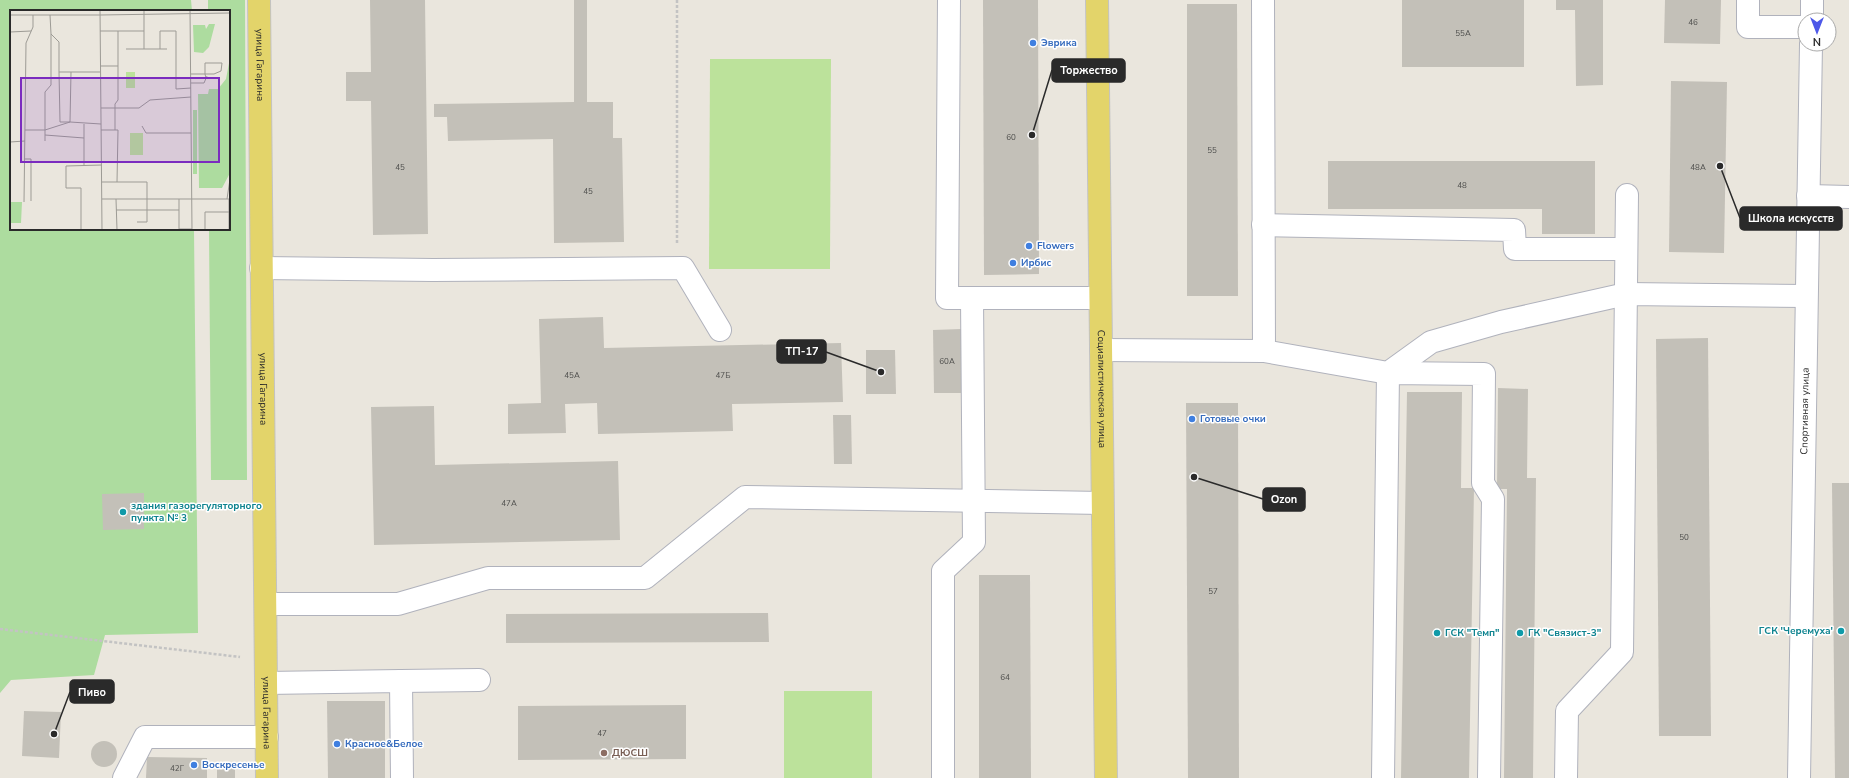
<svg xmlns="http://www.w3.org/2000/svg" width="1849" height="778" font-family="'Nunito Sans',sans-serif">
  <rect width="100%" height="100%" fill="#eae6dd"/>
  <g fill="#addc9f">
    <path d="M0,0h191l1,11h-181v218h183l4,404 -93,2 -11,40 -83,5 -11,13z"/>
    <path d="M208,0h37l2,480h-36l-2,-251h20v-218h-21z"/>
  </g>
  <g fill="#bce29b">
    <path d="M710,59h121l-1,210h-121z"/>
    <rect x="784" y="691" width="88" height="87"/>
  </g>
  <g fill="#c3c0b8">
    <path d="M370,0h55l3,234 -55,1 -2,-134h-25v-29h25z"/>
    <path d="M574,0h13v102h26v36h9l2,104 -70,1 -1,-104 -105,2 -1,-24h-13v-13l140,-2z"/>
    <path d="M983,0h55l1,274 -55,1z"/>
    <rect x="1402" y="0" width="122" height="67"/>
    <path d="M1556,0h47v85l-27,1 -1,-76h-19z"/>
    <path d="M1665,0h56l-1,44 -56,-1z"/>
    <path d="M1187,4h50l1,292h-51z"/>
    <path d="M1671,81l56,1 -3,171 -55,-1z"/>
    <path d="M1328,161h267v73h-53v-25h-214z"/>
    <path d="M603,317l1,31 237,-5 2,59 -111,2 1,27 -135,3 -1,-31 -32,1 1,29 -58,1v-30l33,-1 -2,-84z"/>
    <path d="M961,329l1,64h-28l-1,-63z"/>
    <path d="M1708,338l3,398h-52l-3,-397z"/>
    <path d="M866,350h29l1,44h-30z"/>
    <path d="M1498,388l30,1 -1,89h9l-3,300h-29l3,-289h-10z"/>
    <path d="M1407,392h55l-1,96h13l-5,290h-68z"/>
    <path d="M1186,403h52l1,375h-51z"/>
    <path d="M434,406l1,59 183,-4 2,79 -246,5 -3,-138z"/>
    <path d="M833,415h18l1,49h-18z"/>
    <path d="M1832,483h17v295h-14z"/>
    <path d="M144,493v36l-41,1 -1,-36z"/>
    <path d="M979,575h51l1,203h-52z"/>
    <path d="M768,613l1,29 -263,1v-29z"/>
    <path d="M327,701h58v77h-57z"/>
    <path d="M686,705v54l-168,1v-54z"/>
    <path d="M24,711l37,1 -2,46 -37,-2z"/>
    <circle cx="104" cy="754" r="13"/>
    <path d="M147,757l60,1v20h-61z"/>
    <rect x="217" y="764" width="18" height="14"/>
  </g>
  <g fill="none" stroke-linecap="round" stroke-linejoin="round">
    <defs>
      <g id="minor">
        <path d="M949,0l-2,298h153"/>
        <path d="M1263,0l1,351"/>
        <path d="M1748,0v27h57"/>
        <path d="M1812,20v-20"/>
        <path d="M1808,196l41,1"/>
        <path d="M1263,225l251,5 1,19h111"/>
        <path d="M261,268l172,2 250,-2 37,62"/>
        <path d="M1101,350l163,1 124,22 43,-31 70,-20 125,-28 180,2"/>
        <path d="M266,604h132l90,-26h157l100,-81 357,6"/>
        <path d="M401,681l78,-1"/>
        <path d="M266,683l135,-2 1,97"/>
        <path d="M124,778l21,-41h122"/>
        <path d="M943,778v-207l31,-29 -2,-244"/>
        <path d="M1383,778l5,-405 96,1 -1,109 10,16 -4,279"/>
        <path d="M1566,778l1,-67 55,-59 5,-457"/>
        <path id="s1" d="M1799,778l12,-734"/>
      </g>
      <g id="major">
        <path id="s2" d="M259,0l8,778"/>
        <path id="s3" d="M1097,0l9,778"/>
      </g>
    </defs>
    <use href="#minor" stroke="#b0b2bc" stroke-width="24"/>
    <use href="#major" stroke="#c3c3c3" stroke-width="24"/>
    <g stroke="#c3c3c3" stroke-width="2.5" stroke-dasharray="3 2" stroke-linecap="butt">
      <path d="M677,243v-243"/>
      <path d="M0,629l240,28"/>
    </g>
    <use href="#minor" stroke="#fff" stroke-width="22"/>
    <use href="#major" stroke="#e3d46a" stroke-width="22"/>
  </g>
  <g fill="#3f7fe0" stroke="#fff" stroke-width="1.5">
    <circle cx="1033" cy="43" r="4"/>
    <circle cx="1029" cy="246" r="4"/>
    <circle cx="1013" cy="263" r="4"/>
    <circle cx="1192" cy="419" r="4"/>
    <circle cx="337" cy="744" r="4"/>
    <circle cx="194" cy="765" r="4"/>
  </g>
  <g fill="#0f9aa8" stroke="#fff" stroke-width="1.5">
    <circle cx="123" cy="512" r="4"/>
    <circle cx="1841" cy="631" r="4"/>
    <circle cx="1437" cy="633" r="4"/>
    <circle cx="1520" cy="633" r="4"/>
  </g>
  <circle fill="#8d6e63" stroke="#fff" stroke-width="1.5" cx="604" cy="753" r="4"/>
  <g text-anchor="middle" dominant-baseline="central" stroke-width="3" stroke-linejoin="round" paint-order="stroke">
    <g font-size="8" fill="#50504e">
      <text x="1693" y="22">46</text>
      <text x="1463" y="33">55А</text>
      <text x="1011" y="137">60</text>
      <text x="1212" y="150">55</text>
      <text x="400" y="167">45</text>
      <text x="1698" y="167">48А</text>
      <text x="1462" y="185">48</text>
      <text x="588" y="191">45</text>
      <text x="947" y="361">60А</text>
      <text x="572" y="375">45А</text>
      <text x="723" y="375">47Б</text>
      <text x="509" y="503">47А</text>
      <text x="1684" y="537">50</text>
      <text x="1213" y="591">57</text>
      <text x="1005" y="677">64</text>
      <text x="602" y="733">47</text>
      <text x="177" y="768">42Г</text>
    </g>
    <g font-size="10" font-weight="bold" fill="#366cbe" stroke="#fff" text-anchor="start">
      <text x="1041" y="43">Эврика</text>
      <text x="1037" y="246">Flowers</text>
      <text x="1021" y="263">Ирбис</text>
      <text x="1200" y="419">Готовые очки</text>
      <text x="345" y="744">Красное&amp;Белое</text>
      <text x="202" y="765">Воскресенье</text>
    </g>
    <g font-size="10" fill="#2a2a2a" stroke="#fff">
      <text stroke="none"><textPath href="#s2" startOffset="65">улица Гагарина</textPath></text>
      <text stroke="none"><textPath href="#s2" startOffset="389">улица Гагарина</textPath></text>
      <text stroke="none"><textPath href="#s3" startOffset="389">Социалистическая улица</textPath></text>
      <text stroke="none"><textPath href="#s1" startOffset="367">Спортивная улица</textPath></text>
      <text stroke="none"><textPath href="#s2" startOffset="713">улица Гагарина</textPath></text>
    </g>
    <g font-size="10" font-weight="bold" fill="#0d838f" stroke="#fff" text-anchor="start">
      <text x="131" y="506">здания газорегуляторного<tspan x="131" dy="12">пункта № 3</tspan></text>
      <text x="1833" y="631" text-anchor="end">ГСК 'Черемуха'</text>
      <text x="1445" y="633">ГСК "Темп"</text>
      <text x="1528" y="633">ГК "Связист-3"</text>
    </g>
    <g font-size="10" font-weight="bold" fill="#785e54" stroke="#fff" text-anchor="start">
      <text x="612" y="753">ДЮСШ</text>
    </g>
  </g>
  <g transform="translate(10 10)">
    <rect width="220" height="220" fill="#eae6dd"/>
    <path d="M199,14h6l-6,23 -6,6 -9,-1 -1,-27h12l1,4zM220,48v115l-8,15h-23l-1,-94h10l1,-5h9l8,-10zM183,100h4v64h-4zM0,192h12l-1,21h-11z" fill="#addc9f"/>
    <path d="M116,62h9v16h-9zM120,123h13v22h-13z" fill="#bce29b"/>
    <path fill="none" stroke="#9d9b95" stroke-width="1" d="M90,0l2,220M180,0l2,220M0,5h90M40,5l1,19 8,8v30h41M90,5l130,-2M90,21h18v69l-3,4v26M108,21h26v-21M134,21v18h23M0,22l21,-1M116,39h18M150,39v-18h16v58l15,-1M90,56h18M49,62l1,50h10l1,-50M181,64h23l7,-3 1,-8h-17v11l1,4M181,73h13l3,-7M91,98h38l11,-8 41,-3M74,114v41M132,116l4,7h45M15,120h20l25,-8 31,2M91,120h17l-1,52M35,125l39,3M35,131v-49l6,-7v-51M0,132l15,-1M15,149h6v42M92,172h45v40h-10M92,189h128M106,189l1,31M169,189v31M217,189l3,-20M219,189v31M14,192l2,-159 7,-16v-12M106,200h63M169,219h13M71,220v-42h-15v-22l36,-1M195,220v-18h25"/>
    <path fill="#7b2cbf" fill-opacity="0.15" stroke="#7b2cbf" stroke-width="2" d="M11,68h198v84h-198z"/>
    <rect width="220" height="220" fill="none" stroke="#2a2a2a" stroke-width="2"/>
  </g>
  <path fill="none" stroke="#2a2a2a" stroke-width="1.5" d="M1032 135L1052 70M1720 166L1740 218M881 372L826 352M1194 477L1263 499M54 734L70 692"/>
  <g fill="#2a2a2a" stroke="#fff" stroke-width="1.5">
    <circle cx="1032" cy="135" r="4"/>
    <circle cx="1720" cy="166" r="4"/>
    <circle cx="881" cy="372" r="4"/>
    <circle cx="1194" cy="477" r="4"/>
    <circle cx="54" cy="734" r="4"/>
  </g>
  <g fill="#2a2a2a" stroke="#2a2a2a" stroke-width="1.5">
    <rect x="1052" y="59" width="73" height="23" rx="4"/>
    <rect x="1740" y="207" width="102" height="23" rx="4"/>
    <rect x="777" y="340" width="49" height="23" rx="4"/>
    <rect x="1263" y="488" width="42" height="23" rx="4"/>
    <rect x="70" y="680" width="44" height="23" rx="4"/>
  </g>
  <g font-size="11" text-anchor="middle" font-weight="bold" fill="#fff">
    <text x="1089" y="74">Торжество</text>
    <text x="1791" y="222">Школа искусств</text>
    <text x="802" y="355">ТП-17</text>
    <text x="1284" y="503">Ozon</text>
    <text x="92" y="696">Пиво</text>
  </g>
  <g transform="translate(1817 32) rotate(180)"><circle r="19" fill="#ffffff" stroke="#aaaaaa"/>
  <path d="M0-3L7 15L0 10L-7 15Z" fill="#4d58e8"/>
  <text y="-6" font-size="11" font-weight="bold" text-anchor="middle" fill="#2a2a2a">N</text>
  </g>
</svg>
